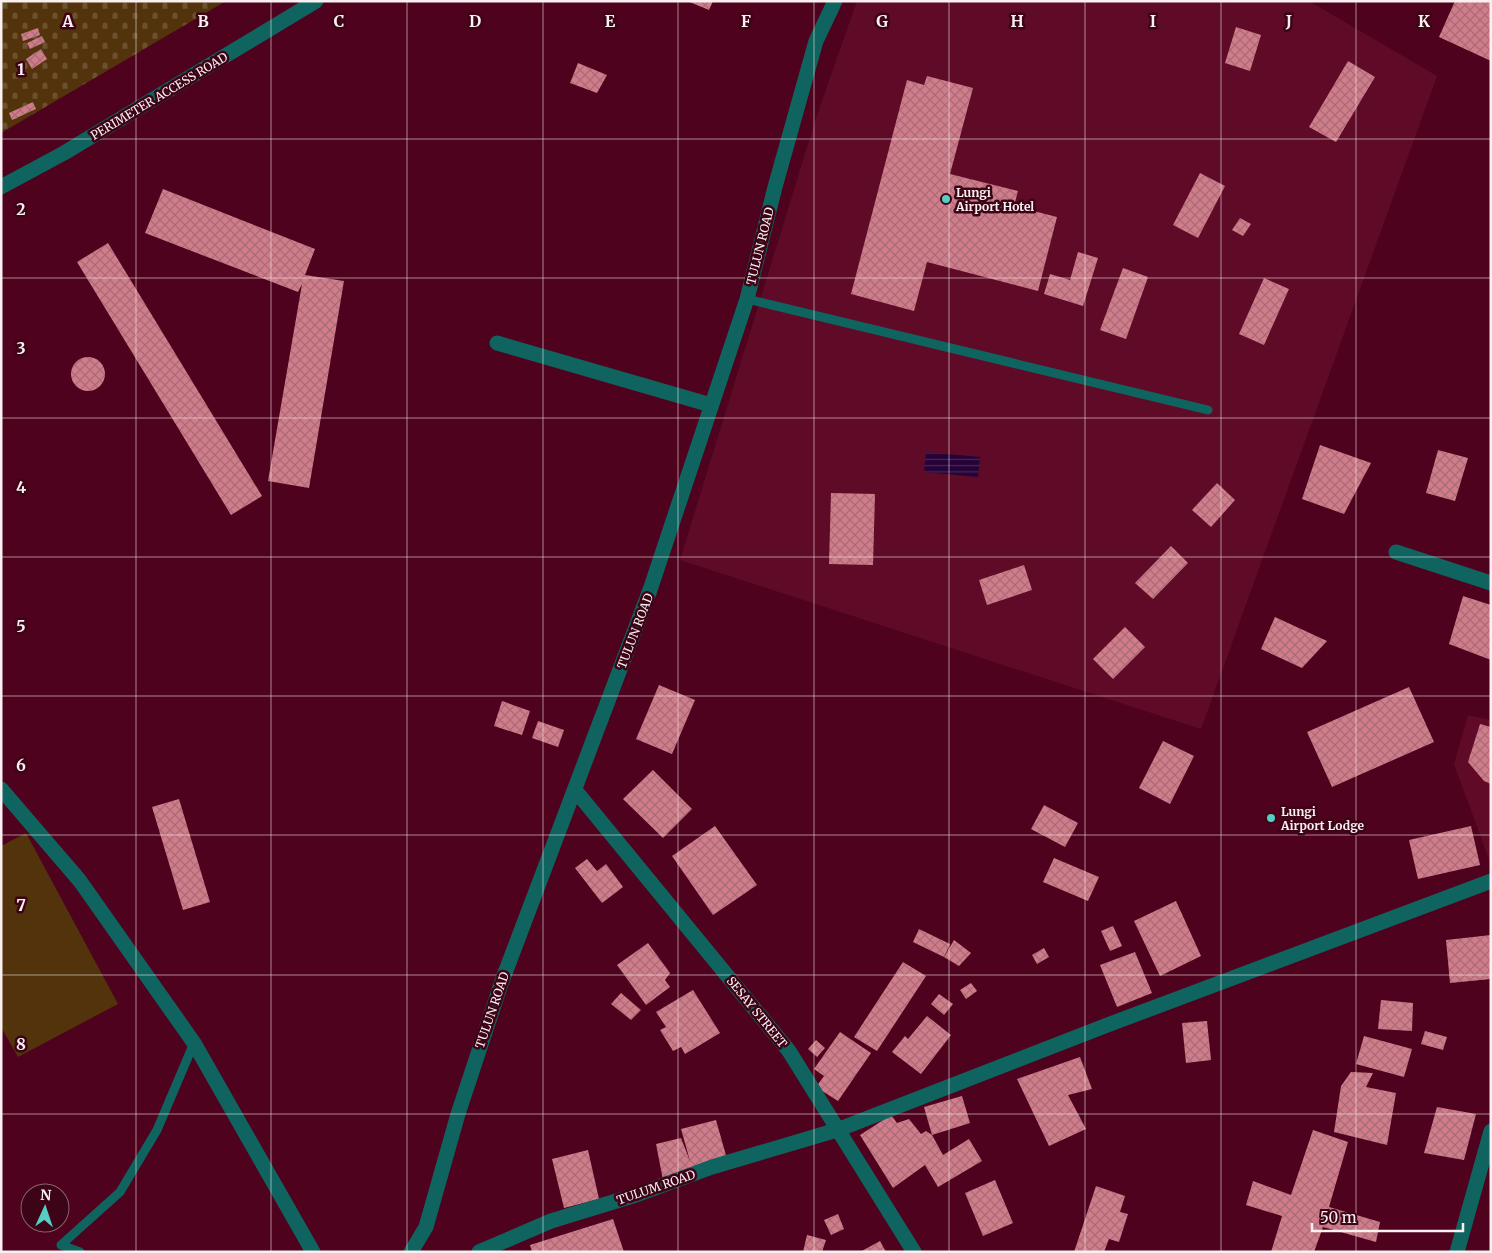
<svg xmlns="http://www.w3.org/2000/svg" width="1492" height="1253" font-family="Merriweather,serif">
  <defs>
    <pattern id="cemetery-stones" width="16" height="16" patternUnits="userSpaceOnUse" patternTransform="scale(1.25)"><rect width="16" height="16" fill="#52330b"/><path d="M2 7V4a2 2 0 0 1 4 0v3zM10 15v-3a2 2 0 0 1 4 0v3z" fill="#6c512f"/></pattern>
    <pattern id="water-rules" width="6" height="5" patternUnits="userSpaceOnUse" patternTransform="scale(1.25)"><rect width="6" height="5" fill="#250239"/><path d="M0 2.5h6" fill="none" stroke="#462756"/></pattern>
    <pattern id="building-cross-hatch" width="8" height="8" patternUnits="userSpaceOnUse" patternTransform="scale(1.25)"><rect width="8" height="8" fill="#d17c8b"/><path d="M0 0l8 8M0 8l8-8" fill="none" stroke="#a96c77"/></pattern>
  </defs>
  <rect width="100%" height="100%" fill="#4f021d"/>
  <g fill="#5f0b28">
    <path d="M857,1h452l128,75 -236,653 -521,-169 137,-445z"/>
    <path d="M1468,715l23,5v145l-37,-101z"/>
  </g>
  <path fill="#52330b" d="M26,833l92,171 -100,53 -17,-30v-181z"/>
  <path fill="url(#cemetery-stones)" d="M1,1h225l-225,132z"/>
  <path fill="url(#water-rules)" d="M926,452l54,5 -2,20 -54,-5z"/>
  <g fill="url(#building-cross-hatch)">
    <path d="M687,1h26l-4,9z"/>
    <path d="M1455,1h36v60l-52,-24z"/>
    <path d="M1236,27l25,8 -11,36 -25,-8z"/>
    <path d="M38,28l2,7 -17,6 -2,-7z"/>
    <path d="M42,36l3,6 -15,7 -3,-6z"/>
    <path d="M41,49l6,10 -15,10 -6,-10z"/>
    <path d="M1348,61l27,16 -39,65 -27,-15z"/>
    <path d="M578,63l29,12 -10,18 -27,-10z"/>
    <path d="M927,76l46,12 -23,86 68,17 -4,15 43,11 -19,74 -111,-29 -13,49 -63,-17 56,-214 17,5z"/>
    <path d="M33,102l3,7 -24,11 -3,-7z"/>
    <path d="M1200,173l25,13 -27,52 -25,-13z"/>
    <path d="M163,189l152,60 -10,26 39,6 -35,207 -41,-7 34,-197 -4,8 -153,-59z"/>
    <path d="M1240,218l11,6 -8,12 -11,-6z"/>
    <path d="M108,243l154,253 -31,19 -154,-253z"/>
    <path d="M1078,252l20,6 -15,48 -39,-12 6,-20 20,6z"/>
    <path d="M1123,268l25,9 -22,62 -26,-9z"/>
    <path d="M1264,278l25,11 -25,56 -25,-11z"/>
    <circle cx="88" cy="374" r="17"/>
    <path d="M1320,445l51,18 -27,51 -42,-15z"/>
    <path d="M1438,450l30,8 -13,43 -29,-8z"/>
    <path d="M1217,483l18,17 -24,27 -19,-17z"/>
    <path d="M831,493l44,1 -2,71 -44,-1z"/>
    <path d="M1171,546l17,17 -35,36 -18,-16z"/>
    <path d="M1024,565l8,25 -45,15 -8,-25z"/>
    <path d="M1463,596l28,9v55l-42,-16z"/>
    <path d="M1275,617l52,24 -25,27 -41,-19z"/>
    <path d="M1125,627l20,20 -32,32 -20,-20z"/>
    <path d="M659,685l36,15 -23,54 -36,-15z"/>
    <path d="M1409,687l25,55 -102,45 -25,-55z"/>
    <path d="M502,701l28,10 -8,24 -28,-9z"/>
    <path d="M538,721l26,9 -6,17 -26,-9z"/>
    <path d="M1480,724l11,3v57l-7,-3 -16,-19z"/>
    <path d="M1163,741l31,15 -24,48 -31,-16z"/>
    <path d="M653,770l39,39 -29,29 -40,-39z"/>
    <path d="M179,799l31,103 -27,8 -31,-103z"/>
    <path d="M1044,805l34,18 -13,24 -34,-18z"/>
    <path d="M715,826l42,59 -44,30 -41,-59z"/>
    <path d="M1471,826l9,39 -62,14 -9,-39z"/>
    <path d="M1054,858l45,19 -11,24 -45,-19z"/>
    <path d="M587,859l10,12 9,-7 17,23 -21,16 -27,-35z"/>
    <path d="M1176,901l25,55 -41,20 -26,-55z"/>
    <path d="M1113,926l9,20 -12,5 -9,-20z"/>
    <path d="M919,929l31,15 -6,13 -31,-15z"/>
    <path d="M1491,935v44l-41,4 -4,-43z"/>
    <path d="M954,940l17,13 -12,13 -15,-9z"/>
    <path d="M648,943l22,30 -5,7 5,7 -24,18 -29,-40z"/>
    <path d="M1044,948l5,9 -12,7 -5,-9z"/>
    <path d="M1135,952l17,41 -35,14 -17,-42z"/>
    <path d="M903,962l23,14 -49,75 -23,-14z"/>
    <path d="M971,983l6,8 -11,8 -6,-9z"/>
    <path d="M693,990l27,43 -35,21 -4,-7 -8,4 -13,-21 6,-3 -10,-15z"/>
    <path d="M621,993l20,17 -10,10 -20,-16z"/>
    <path d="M939,994l14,10 -9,11 -13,-11z"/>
    <path d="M1381,1000l32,3 -1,28 -34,-2z"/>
    <path d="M927,1016l24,19 -30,39 -29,-22 13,-16 3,3z"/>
    <path d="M1207,1021l4,39 -25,3 -4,-40z"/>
    <path d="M1425,1031l22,6 -4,13 -22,-6z"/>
    <path d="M840,1032l31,21 -33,48 -22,-14 8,-11 -10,-7z"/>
    <path d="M1364,1036l48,13 -8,28 -48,-13z"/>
    <path d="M816,1040l9,8 -8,9 -9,-8z"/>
    <path d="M1080,1057l12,32 -24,6 18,34 -37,17 -32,-67z"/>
    <path d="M1351,1072l22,1 -7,14 30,6 -9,52 -53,-13 7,-46z"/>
    <path d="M962,1096l8,27 -38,12 -8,-28z"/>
    <path d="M1437,1107l39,7 -12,46 -40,-7z"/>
    <path d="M891,1115l6,8 12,-4 12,15 5,-3 6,4 11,20 26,-16 13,22 -44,26 -13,-22 -32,23 -33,-53z"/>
    <path d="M716,1120l11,39 -64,21 -7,-36 25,-6 9,23 -9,-32z"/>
    <path d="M1313,1130l35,12 -19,65 51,15 -4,20 -53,-15 -9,25h-43l11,-36 -36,-11 7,-24 38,14z"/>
    <path d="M588,1150l11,49 -35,9 -12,-49z"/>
    <path d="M995,1180l18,43 -30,13 -18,-43z"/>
    <path d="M1096,1186l29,10 -5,16 8,2 -9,28 -10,-3 -5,13h-30z"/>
    <path d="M838,1214l6,15 -13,6 -7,-15z"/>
    <path d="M613,1219l11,33h-92l-2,-7z"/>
    <path d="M807,1235l19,5 -4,12h-19z"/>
    <path d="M880,1241l6,11h-26z"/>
  </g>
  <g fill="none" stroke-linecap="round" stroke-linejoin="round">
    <g stroke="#0f645f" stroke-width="9">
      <path d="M747,299l461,111"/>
      <path d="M80,1252l-19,-7 59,-53 37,-62 37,-87"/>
    </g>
    <g stroke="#0f645f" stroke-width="15">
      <path d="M1,187l63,-34 252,-152"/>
      <path d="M497,343l214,62"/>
      <path d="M1396,552l95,31"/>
      <path d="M1,789l79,92 114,162 119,209"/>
      <path d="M575,790l214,261 125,201"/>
      <path d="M411,1252l15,-25 32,-113 44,-133 148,-391 97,-291 28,-112 41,-146 19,-40"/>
      <path d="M479,1252l72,-31 85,-26 76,-28 125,-37 273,-106 381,-143"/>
      <path d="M1457,1252l34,-121"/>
    </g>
  </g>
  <path fill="none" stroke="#faf0f1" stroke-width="1" stroke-opacity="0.55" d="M136,1v1251M271,1v1251M407,1v1251M543,1v1251M678,1v1251M814,1v1251M949,1v1251M1085,1v1251M1221,1v1251M1356,1v1251M1,139h1490M1,278h1490M1,418h1490M1,557h1490M1,696h1490M1,835h1490M1,975h1490M1,1114h1490"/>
  <g fill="#55cec4" stroke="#3c0416" stroke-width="2">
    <circle cx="946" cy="199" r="5"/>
    <circle cx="1271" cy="818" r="5"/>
  </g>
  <g text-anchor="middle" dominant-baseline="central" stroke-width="5" stroke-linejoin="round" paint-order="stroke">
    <g font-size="12" fill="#faf0f1" stroke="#3c0416">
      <text transform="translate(159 96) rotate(-31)">PERIMETER ACCESS ROAD</text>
      <text transform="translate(760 246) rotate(-76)">TULUN ROAD</text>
      <text transform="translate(635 631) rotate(-69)">TULUN ROAD</text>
      <text transform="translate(492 1010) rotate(-71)">TULUN ROAD</text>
      <text transform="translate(757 1012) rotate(51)">SESAY STREET</text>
      <text transform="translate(656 1187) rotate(-19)">TULUM ROAD</text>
    </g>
    <g font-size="12" font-weight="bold" fill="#faf0f1" stroke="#3c0416" text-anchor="start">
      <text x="956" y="192">Lungi<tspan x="956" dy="14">Airport Hotel</tspan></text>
      <text x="1281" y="811">Lungi<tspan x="1281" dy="14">Airport Lodge</tspan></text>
    </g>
  </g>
  <g font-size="16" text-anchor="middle" font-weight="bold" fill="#faf0f1" stroke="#3c0416" stroke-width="5" stroke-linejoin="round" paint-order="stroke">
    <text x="68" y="27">A</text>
    <text x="203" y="27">B</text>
    <text x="339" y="27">C</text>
    <text x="475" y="27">D</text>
    <text x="610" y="27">E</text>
    <text x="746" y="27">F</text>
    <text x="882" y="27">G</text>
    <text x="1017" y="27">H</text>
    <text x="1153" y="27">I</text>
    <text x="1289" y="27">J</text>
    <text x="1424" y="27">K</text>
    <text x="21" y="75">1</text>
    <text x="21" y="215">2</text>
    <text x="21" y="354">3</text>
    <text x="21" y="493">4</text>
    <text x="21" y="632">5</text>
    <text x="21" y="771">6</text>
    <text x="21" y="911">7</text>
    <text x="21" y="1050">8</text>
  </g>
  <rect width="1492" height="1253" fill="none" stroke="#faf0f1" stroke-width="5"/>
  <g transform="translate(45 1208) rotate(3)"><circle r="24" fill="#3c0416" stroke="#88626e"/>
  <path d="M0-4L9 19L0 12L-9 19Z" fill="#55cec4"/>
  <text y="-8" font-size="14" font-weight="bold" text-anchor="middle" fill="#faf0f1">N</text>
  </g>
  <path d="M1312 1223v8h151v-8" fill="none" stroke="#faf0f1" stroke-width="2.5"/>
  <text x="1320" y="1223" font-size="15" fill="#faf0f1" stroke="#3c0416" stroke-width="4" paint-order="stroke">50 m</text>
</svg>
